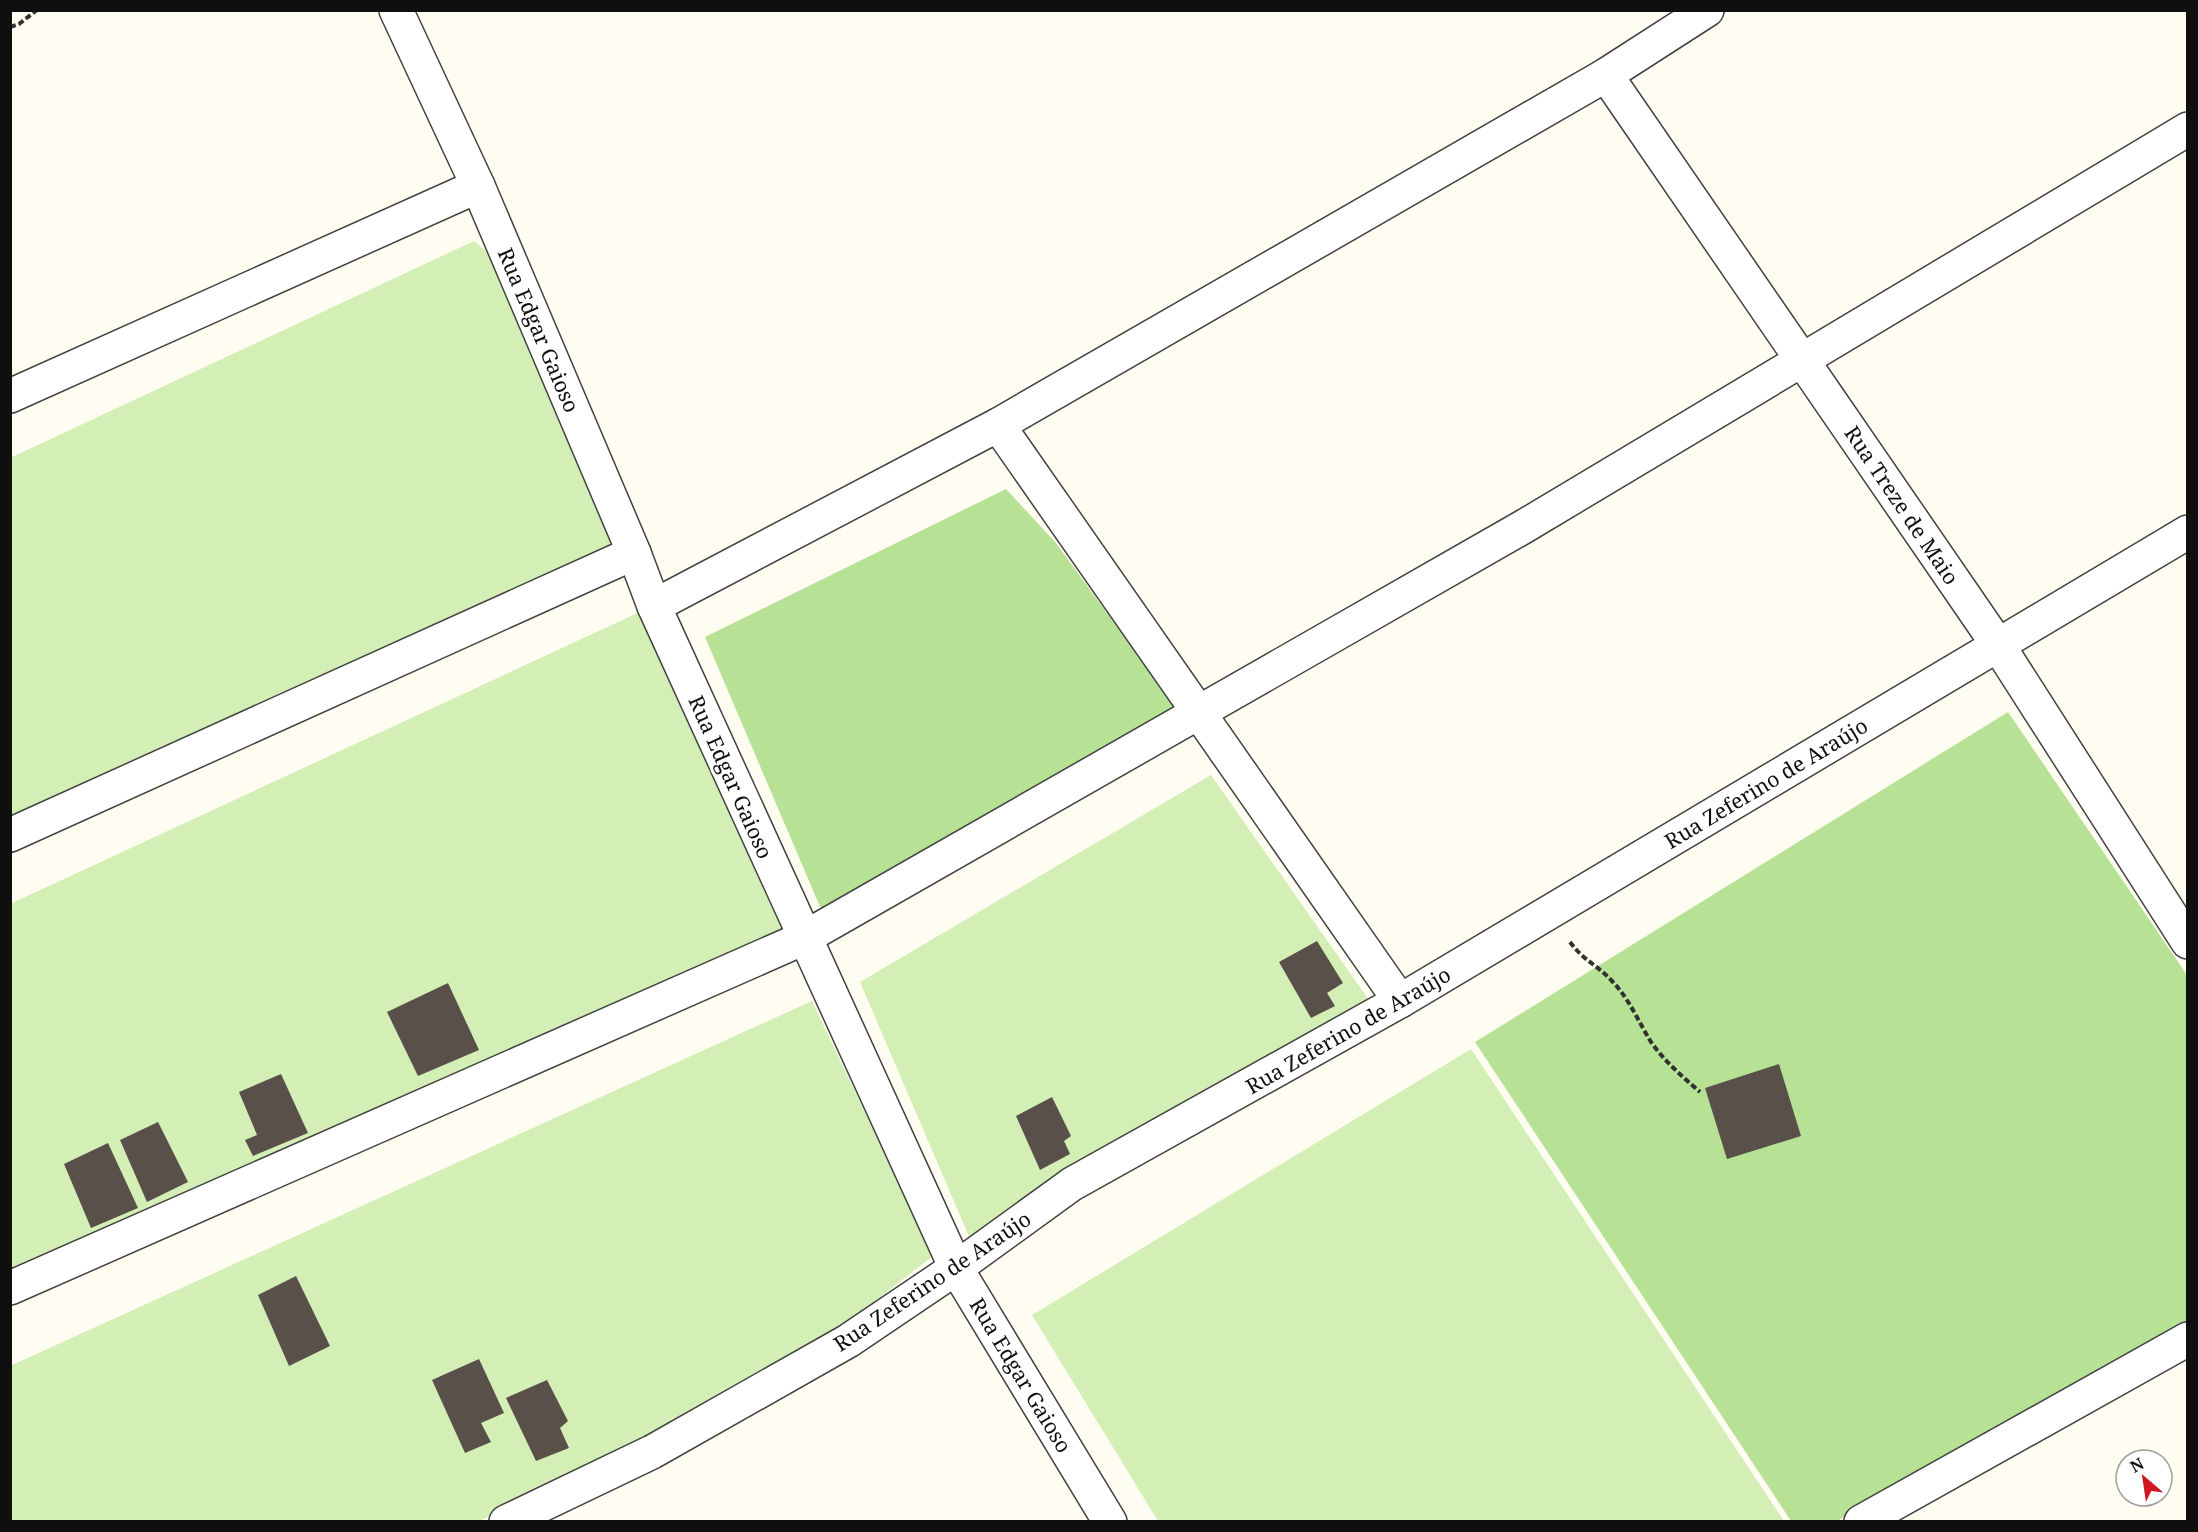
<svg xmlns="http://www.w3.org/2000/svg" width="2198" height="1532" font-family="'Noto Serif',serif">
  <rect width="100%" height="100%" fill="#fffcf2"/>
  <g fill="#d4efb6">
    <path d="M474,241l20,17 126,290 -609,274 -1,-364z"/>
    <path d="M644,610l143,323 -776,339 -1,-368z"/>
    <path d="M1211,775l160,228 -400,238 -111,-259z"/>
    <path d="M812,1001l121,255 -113,88 -203,111 -138,66h-468l-1,-155z"/>
    <path d="M1471,1049l313,472h-626l-126,-206z"/>
  </g>
  <g fill="#b7e194">
    <path d="M1006,489l50,54 120,165 -352,208 -119,-279z"/>
    <path d="M2008,712l179,263v350l-350,196h-46l-316,-479z"/>
  </g>
  <g fill="#5a504a">
    <path d="M1317,941l26,42 -16,10 8,13 -24,12 -32,-56z"/>
    <path d="M448,983l31,67 -61,26 -31,-64z"/>
    <path d="M1779,1064l22,72 -74,23 -22,-71z"/>
    <path d="M281,1074l27,59 -55,23 -8,-16 12,-5 -18,-43z"/>
    <path d="M1052,1097l19,39 -7,5 6,13 -30,16 -24,-54z"/>
    <path d="M158,1122l30,60 -41,20 -27,-62z"/>
    <path d="M108,1143l30,65 -47,20 -27,-64z"/>
    <path d="M296,1276l34,70 -41,20 -31,-71z"/>
    <path d="M479,1359l25,54 -23,10 10,19 -26,11 -33,-73z"/>
    <path d="M547,1380l21,41 -8,7 9,20 -33,13 -30,-63z"/>
  </g>
  <g fill="none" stroke-linecap="round" stroke-linejoin="round">
    <defs>
      <g id="minor">
        <path d="M396,10l82,176 156,367 20,53 302,662 154,254"/>
        <path d="M1606,75l392,570 190,297"/>
        <path d="M10,396l468,-210"/>
        <path d="M998,425l402,576"/>
        <path d="M654,606l344,-181 608,-350 101,-65"/>
        <path d="M10,835l624,-282"/>
        <path d="M10,1288l794,-350 719,-411 665,-398"/>
        <path d="M506,1522l146,-70 196,-111 108,-73 116,-84 328,-183 788,-469"/>
        <path d="M1861,1522l327,-183"/>
      </g>
    </defs>
    <use href="#minor" stroke="#424242" stroke-width="36"/>
    <g stroke="#313131" stroke-width="4" stroke-dasharray="6 3" stroke-linecap="butt">
      <path d="M10,27l9,-3 18,-14"/>
      <path d="M1570,942c13,18 27,23 41,38 18,18 27,41 40,62 14,20 31,34 49,50"/>
    </g>
    <use href="#minor" stroke="#fff" stroke-width="33"/>
  </g>
  <g text-anchor="middle" dominant-baseline="central" stroke-width="6" stroke-linejoin="round" paint-order="stroke">
    <g font-size="21" fill="#0f0f0f" stroke="#fff">
      <text transform="translate(539 330) rotate(67)">Rua Edgar Gaioso</text>
      <text transform="translate(1902 505) rotate(56)">Rua Treze de Maio</text>
      <text transform="translate(731 777) rotate(66)">Rua Edgar Gaioso</text>
      <text transform="translate(1766 783) rotate(-31)">Rua Zeferino de Araújo</text>
      <text transform="translate(1348 1030) rotate(-30)">Rua Zeferino de Araújo</text>
      <text transform="translate(932 1281) rotate(-34)">Rua Zeferino de Araújo</text>
      <text transform="translate(1021 1375) rotate(59)">Rua Edgar Gaioso</text>
    </g>
  </g>
  <rect width="2198" height="1532" fill="none" stroke="#0f0f0f" stroke-width="24"/>
  <g transform="translate(2144 1478) rotate(331)"><circle r="28" fill="#ffffff" stroke="#9f9f9f" stroke-width="1.5"/>
  <path d="M0-4.5L10 22L0 15L-10 22Z" fill="#d01720"/>
  <text y="-9" font-size="16" font-weight="bold" text-anchor="middle" fill="#0f0f0f">N</text>
  </g>
</svg>
